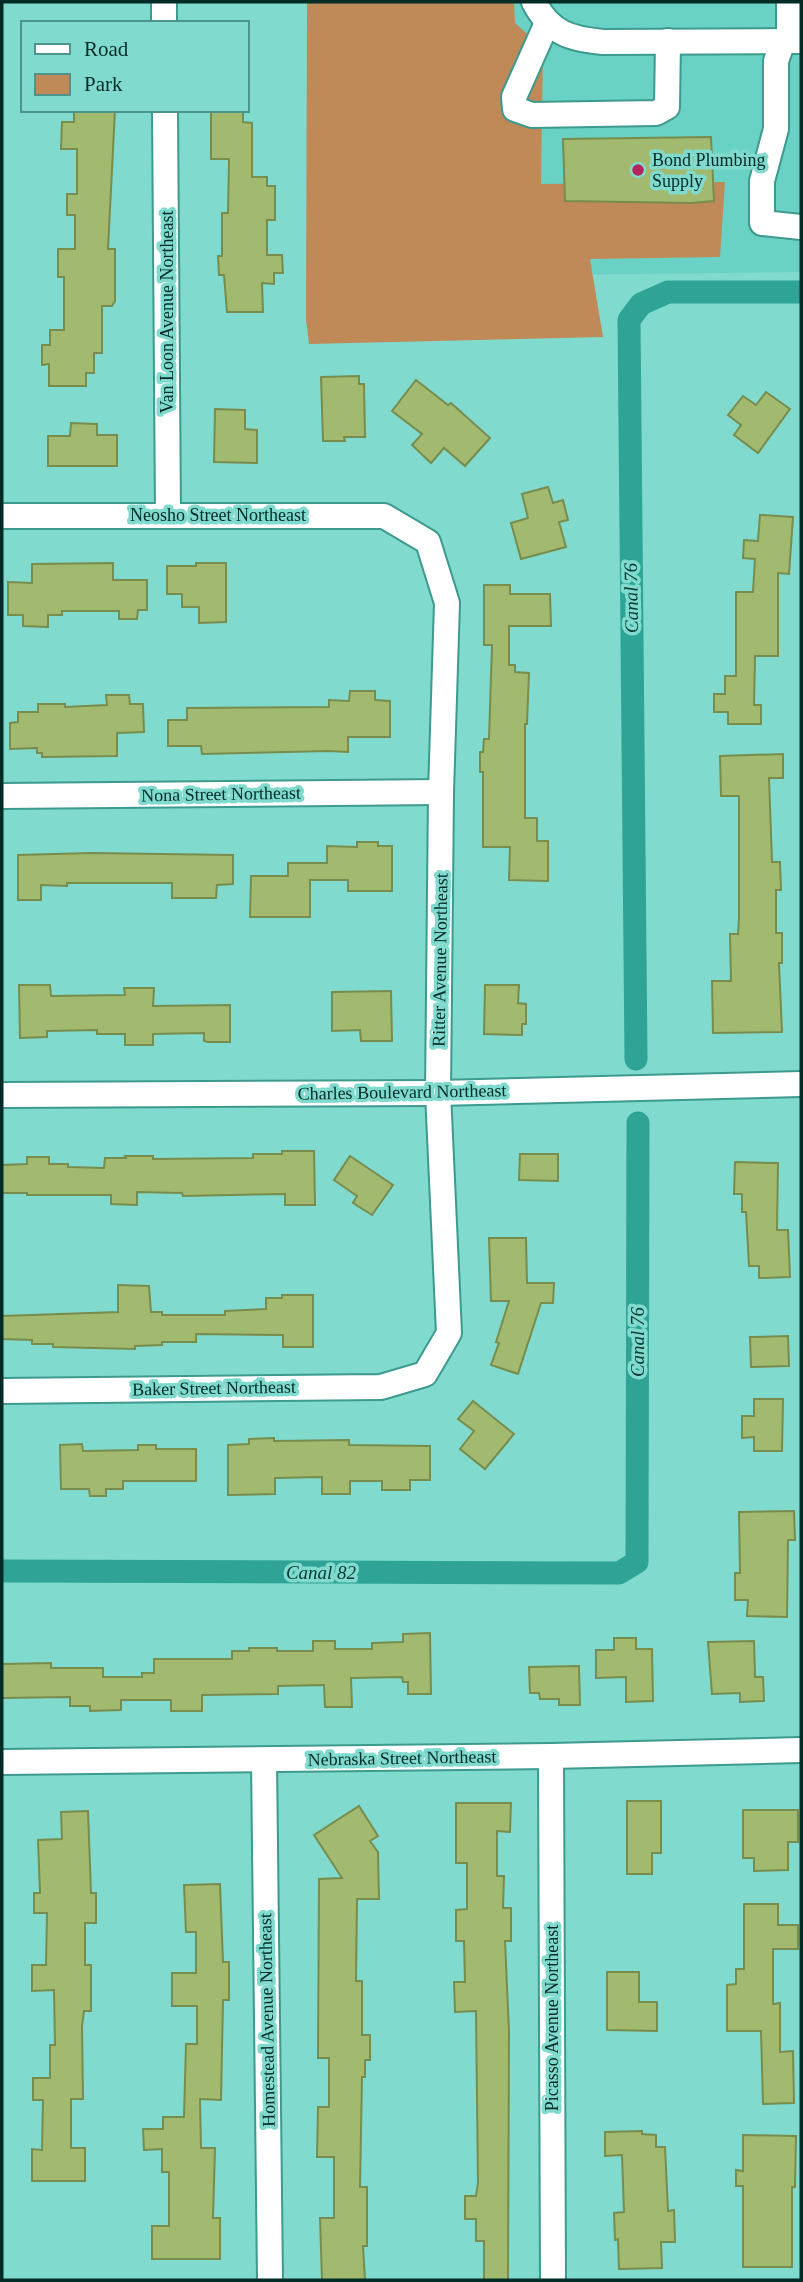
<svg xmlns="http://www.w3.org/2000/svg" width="803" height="2282" font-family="'Times New Roman',serif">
  <rect width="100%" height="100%" fill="#80dbce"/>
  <path fill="#6ad2c4" d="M371,2h430v270l-433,5z"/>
  <path fill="#bf8a57" d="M307,2h207l1,21 28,25 -2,136 184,-2 -5,75 -130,2 13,78 -294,7 -3,-25z"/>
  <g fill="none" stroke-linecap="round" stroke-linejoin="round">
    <g stroke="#2fa396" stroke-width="23">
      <path d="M636,1059l-7,-739 12,-16 27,-12h133"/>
      <path d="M2,1571l617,2 18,-11 1,-439"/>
    </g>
  </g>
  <g fill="#a1ba70" stroke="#778c4d" stroke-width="2">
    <path d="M74,110h41l-7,139h7v52l-3,5h-10v47h-8v20h-8v13h-37v-22l-7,1v-20h8v-15h14v-53h-6v-28h17v-34h-8v-21h10v-45h-16l1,-27h12z"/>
    <path d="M211,110h32v12l9,1v54h15v9h8v34h-8v35h15l1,18h-9v11l-12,-1 1,29h-36l-3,-37h-5l-1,-19h4v-43h6l1,-54h-18z"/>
    <path d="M711,137l3,64 -23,2 -126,-2 -2,-62z"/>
    <path d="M359,376v8h5l1,53h-21l1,4h-22l-2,-64z"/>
    <path d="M416,380l32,25 3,-2 39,35 -25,28 -21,-18 -13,15 -19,-18 10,-11 -30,-23z"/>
    <path d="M766,392l24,17 -32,44 -24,-18 7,-10 -13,-10 15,-19 13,9z"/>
    <path d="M215,409l30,1v19l12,1v33l-43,-1z"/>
    <path d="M71,423l26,1v11h20v31h-69v-30h22z"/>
    <path d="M548,487l5,16 10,-3 5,20 -9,2 7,25 -45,12 -10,-36 17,-5 -6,-24z"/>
    <path d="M760,515l33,2 -4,57 -11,-1v83h-23l-1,49h7v19h-33v-12h-14v-18h11v-18h11v-84h17l2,-33 -12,-1 1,-18 14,1z"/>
    <path d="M113,563v17h34v30h-9l-1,9h-18v-8h-57v4h-14v12l-25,-1v-11h-15v-33l24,1v-19z"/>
    <path d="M196,563h30v59l-27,1v-16h-17v-13h-15v-28h29z"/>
    <path d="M484,585h26v9h40l1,32h-42v39h6v7l14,1 -2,51h-2v94h12v23h11v40l-39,-1 1,-33h-27v-75h-3v-20h3l1,-13h5l3,-94h-8z"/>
    <path d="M350,691h25v9l15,1v36h-42v15l-19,-1 -127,3 -1,-8h-33v-26h19v-12l142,-1v-7l20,1z"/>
    <path d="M106,695h23l1,9h13l1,28 -27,1v23l-75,1v-4h-5v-5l-27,1v-26l8,-1v-10h20v-8h27v3l42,-2z"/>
    <path d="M783,754v24h-14l3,84h8l1,28h-5v43h6v30h-3l3,69 -69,1 -1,-52h19l-1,-47h8l1,-15v-123h-18l-1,-40z"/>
    <path d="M357,842h21v4h14v45h-44v-11h-38v37h-60l1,-41h37v-13h39v-17l30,1z"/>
    <path d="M91,853l142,2v29l-16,1 -1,13h-44v-15h-105v3l-26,-1v15h-23v-45z"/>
    <path d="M19,985h31l1,11 74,-1 -1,-7h30l-1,18 77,-1v37h-22l-4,-1v-8l-51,1v11h-28v-11h-28v-4l-50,1v6l-27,1z"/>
    <path d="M485,985h34l-1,18 8,1v20h-4v11l-38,-1z"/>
    <path d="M391,991l1,50h-31l-1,-11 -28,1v-39z"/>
    <path d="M282,1151h32l1,54h-30v-11l-102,2 -1,-3 -45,-1v13l-26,-1v-9h-84v-2h-25v-28l25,-1v-7h22v7h19v3l36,1 1,-10h21l-1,-2h28v3l100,-1v-4h29z"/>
    <path d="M520,1154h38v27l-39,-1z"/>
    <path d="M350,1156l43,29 -21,30 -19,-12 4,-7 -23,-16z"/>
    <path d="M735,1162l43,1 -1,67h11l2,47 -31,1v-12h-10l-3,-54h-4v-18h-8z"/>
    <path d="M489,1238h37l1,45h27l-1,20h-12l-23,71 -27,-9 8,-22 -3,-1 13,-41h-18z"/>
    <path d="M118,1285l31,1 2,26h11v3h63v-4l41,-2v-11h16v-3h31v52h-30v-12l-87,-1v8h-34v3l-27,1v3l-82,-2v-3h-21v-4l-30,-1v-23l116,-4z"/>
    <path d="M788,1336l1,30 -38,1 -1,-30z"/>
    <path d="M754,1399h29l-1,52h-28v-14l-12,1v-22h12z"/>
    <path d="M473,1401l41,33 -29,35 -25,-20 14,-18 -16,-12z"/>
    <path d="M274,1438v3l75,-1v5l81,1v34h-20v10h-28v-9h-32v13h-28v-17l-47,1v16l-47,1v-50l21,-1v-5z"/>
    <path d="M82,1444l1,7 55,-1v-5h18v4h40v32h-73v8h-17v7h-16l-1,-7h-28l-1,-44z"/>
    <path d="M794,1511l1,29h-7l-1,77 -40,-1 1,-16h-13v-27h5l-1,-61z"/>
    <path d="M430,1633l1,61h-23v-12h-5l-1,-5 -51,1 1,29h-27l-1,-22 -46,1v8l-76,1v16h-31v-11h-50v10l-31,1v-5h-20v-9l-68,1v-34l49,-1v5h52v9h39v-4h12v-14h78v-8h17v-3h28v3h36v-10h22v8h37v-6l31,-1v-8z"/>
    <path d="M614,1638h22v11h16l1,52 -27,1v-25l-30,1v-28h18z"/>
    <path d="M754,1641l1,36h8l1,24 -24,1v-9l-28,1 -4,-52z"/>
    <path d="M579,1666l1,39h-21v-6h-19l-1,-6h-9l-1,-26z"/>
    <path d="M627,1801h34v52h-9v21h-25z"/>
    <path d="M456,1803h55l-1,29 -13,-1v45h7l-1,32h8v33h-6l4,90 -1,249h-24v-39h-8v-22h-11v-23h11l2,-13 -2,-172 -21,1 -1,-30h11l-1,-41h-8v-31l11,-1v-46h-11z"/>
    <path d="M359,1806l19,30 -8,5 8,11 1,47h-22l-1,82h6v54h8v25h-5v17h-3l-2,110h7v59h-4l2,34h-43l-2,-62h14v-61h-17l1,-50h11v-49h-11l1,-179 23,-1 -28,-43z"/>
    <path d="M743,1810h55v32h-10v28l-34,1v-13h-11z"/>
    <path d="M88,1811l3,82h5v30h-11v42h6v46h-7l-2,15 1,73h-12v49h14v33h-53v-32l10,1 1,-50h-10v-22h17v-33h5l-1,-55 -22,1v-26h14l1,-52h-13v-20h6l-2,-53 24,-1 -1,-27z"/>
    <path d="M220,1884l3,78h6v38h-6l-2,100 -21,-1 1,49h14l-2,70h7v41h-68v-33h17v-54h-7v-23l-18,1 -1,-21h20v-12h21l2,-73h11v-38h-25v-33h24v-41h-10l-2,-47z"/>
    <path d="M744,1904h34v21h20v24h-25v55l7,-1v49l13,-1 1,52 -31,1 -2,-73h-34v-46l9,-1v-15h8z"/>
    <path d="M607,1972h32v30h18v29l-50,-1z"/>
    <path d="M642,2131v3l14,1v12h9l3,64 6,-1 1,32h-14l1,26 -43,1 -1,-30 -3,1 -1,-27 10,-1 -2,-57 -17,1v-24z"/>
    <path d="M743,2135l53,1 -1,51h-3v80h-49v-81h-7v-16l7,1z"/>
  </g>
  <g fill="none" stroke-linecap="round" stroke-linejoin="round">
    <defs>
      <g id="minor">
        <path d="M164,2v21"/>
        <path d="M534,2c16,31 36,37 69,40l198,-1"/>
        <path d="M789,2v39"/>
        <path d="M547,23l-33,74 1,12 17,6 124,-2 11,-6 1,-66"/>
        <path d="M783,41l-7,20v68l-14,52v42l39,4"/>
        <path d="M165,110l3,404"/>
        <path d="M2,516h382l44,26 19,61 -6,189 -3,301 11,240 -24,41 -44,13 -379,4"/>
        <path d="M2,796l439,-4"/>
        <path d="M2,1095l436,-2 363,-9"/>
        <path d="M551,1756l2,524"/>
        <path d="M264,1760l6,520"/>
        <path d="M2,1762l549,-6 250,-6"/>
      </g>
    </defs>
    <use href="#minor" stroke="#3c9a8e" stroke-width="28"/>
    <use href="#minor" stroke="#fff" stroke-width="24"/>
  </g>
  <circle fill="#b4265c" stroke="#80dbce" stroke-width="2.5" cx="638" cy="170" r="7"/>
  <g text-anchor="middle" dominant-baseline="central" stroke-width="7" stroke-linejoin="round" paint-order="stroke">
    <g font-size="18" fill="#012b26" stroke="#80dbce" text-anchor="start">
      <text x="652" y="160">Bond Plumbing<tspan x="652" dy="21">Supply</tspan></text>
    </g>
    <g font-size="18" fill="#012b26" stroke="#80dbce">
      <text transform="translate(167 312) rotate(-90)">Van Loon Avenue Northeast</text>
      <text x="218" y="515">Neosho Street Northeast</text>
      <text transform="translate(221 794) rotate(-1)">Nona Street Northeast</text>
      <text transform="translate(440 960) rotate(-89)">Ritter Avenue Northeast</text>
      <text transform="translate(402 1092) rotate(-1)">Charles Boulevard Northeast</text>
      <text transform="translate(214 1388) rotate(-1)">Baker Street Northeast</text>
      <text transform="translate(402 1758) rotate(-1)">Nebraska Street Northeast</text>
      <text transform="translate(552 2018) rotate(-90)">Picasso Avenue Northeast</text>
      <text transform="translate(267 2020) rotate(-91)">Homestead Avenue Northeast</text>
    </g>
    <g font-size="19" font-style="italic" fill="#033933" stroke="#80dbce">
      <text transform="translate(631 598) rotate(-91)">Canal 76</text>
      <text transform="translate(637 1342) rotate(-90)">Canal 76</text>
      <text x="321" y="1572">Canal 82</text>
    </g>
  </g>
  <rect width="803" height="2282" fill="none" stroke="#012b26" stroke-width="7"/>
  <rect x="21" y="21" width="228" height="91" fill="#80dbce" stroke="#4d958b" stroke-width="2"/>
  <rect x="35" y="44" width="35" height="10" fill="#ffffff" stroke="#4d958b" stroke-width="2"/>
  <text x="84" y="56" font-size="21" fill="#012b26">Road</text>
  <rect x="35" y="74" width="35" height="21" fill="#bf8a57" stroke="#4d958b" stroke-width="2"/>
  <text x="84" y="91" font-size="21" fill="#012b26">Park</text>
</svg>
